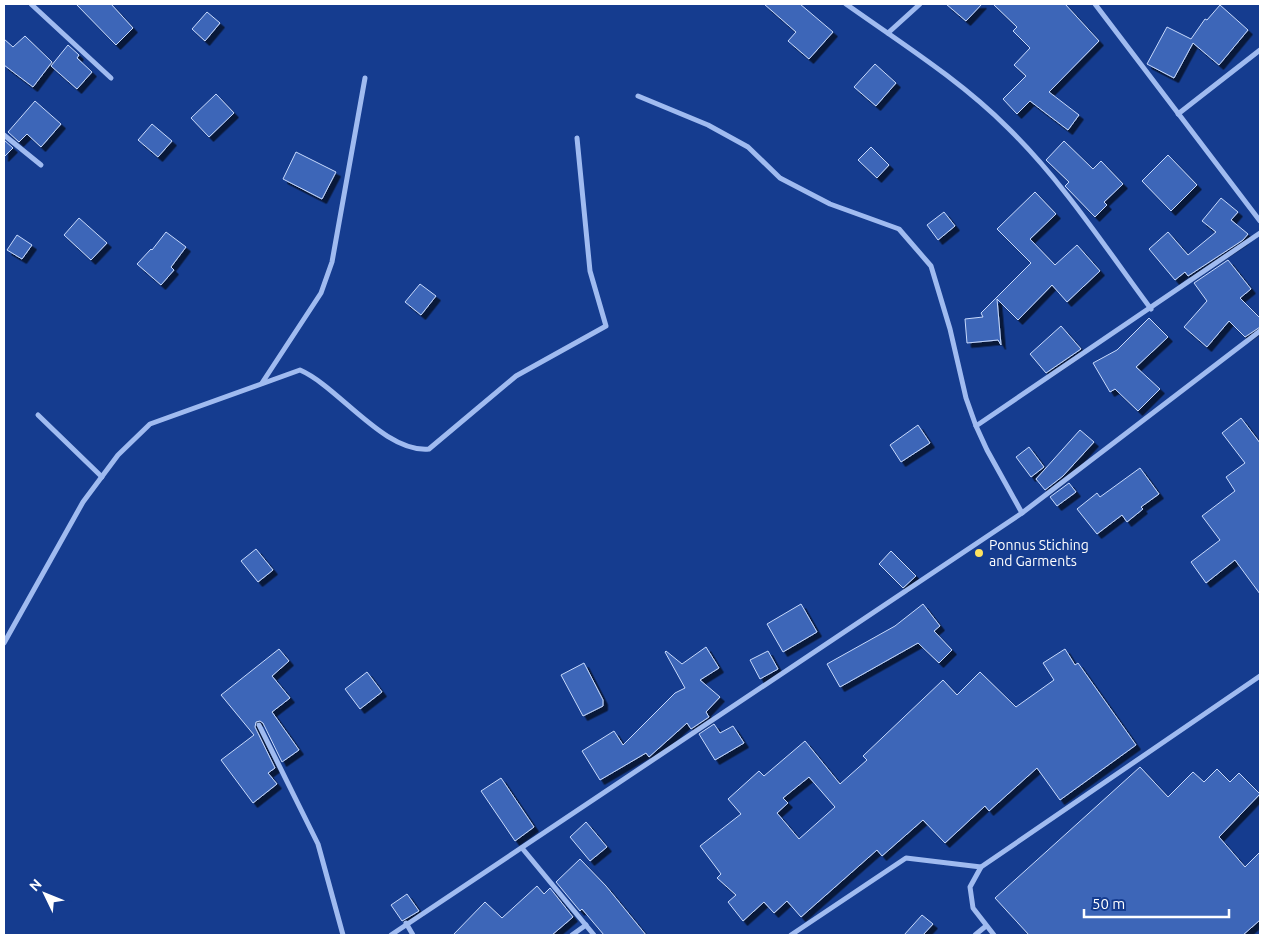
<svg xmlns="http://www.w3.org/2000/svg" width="1264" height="939" font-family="Ubuntu,sans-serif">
  <defs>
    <filter id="shadow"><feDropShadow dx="4.5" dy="4.5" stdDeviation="0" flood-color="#0009"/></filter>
  </defs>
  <rect width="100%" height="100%" fill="#153c8f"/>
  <g fill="#3d66b8" stroke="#c7d9fc" fill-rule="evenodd" filter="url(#shadow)">
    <path d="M76,4h35l22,24 -17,17z"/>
    <path d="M764,4h36l33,28 -24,27 -21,-18 8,-9z"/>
    <path d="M946,4h36l-16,17z"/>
    <path d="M993,4h72l34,37 -50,51 30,23 -11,15 -38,-29 -13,13 -14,-15 23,-23 -12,-11 16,-17 -17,-17 4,-4z"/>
    <path d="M1220,5l28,25 -29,35 -26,-22 -19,35 -27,-14 20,-37 24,12 14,-20 2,1z"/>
    <path d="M207,12l13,11 -15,18 -13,-12z"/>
    <path d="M25,36l27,26 -19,25 -29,-22v-26l9,8z"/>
    <path d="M68,45l11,10 -2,3 15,14 -15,17 -26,-23z"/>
    <path d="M875,64l21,19 -20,23 -22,-19z"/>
    <path d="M216,94l18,19 -25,24 -18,-19z"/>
    <path d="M35,101l26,23 -20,23 -14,-13 -8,8 -11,-10z"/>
    <path d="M152,124l20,17 -14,16 -20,-17z"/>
    <path d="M4,140l9,8 -9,9z"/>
    <path d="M1064,141l29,28 8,-8 22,23 -19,18 3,3 -12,12 -30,-31 4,-4 -23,-22z"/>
    <path d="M871,147l18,18 -12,13 -19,-18z"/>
    <path d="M296,152l40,20 -14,27 -39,-20z"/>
    <path d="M1168,155l29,30 -26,26 -29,-30z"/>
    <path d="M1035,192l21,22 -26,25 25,26 22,-20 23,26 -33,31 -15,-17 -34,35 -21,-21 4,46 -3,-5 -31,3 -2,-24 18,-2 -2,-4 50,-50 -34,-34z"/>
    <path d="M1221,198l17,14 -7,8 17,14 -5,6 -55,36 -3,-4 -10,8 -26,-31 19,-17 20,23 28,-23 -14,-11z"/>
    <path d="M944,212l11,14 -17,14 -11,-15z"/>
    <path d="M79,218l28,25 -16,17 -27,-25z"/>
    <path d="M166,232l20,15 -15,20 3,3 -13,15 -24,-21 14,-15 1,1z"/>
    <path d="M17,235l15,10 -10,14 -15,-9z"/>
    <path d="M1228,260l23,29 -11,9 20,20v9l-15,10 -16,-16 -22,26 -23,-20 23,-26 -13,-18z"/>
    <path d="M420,284l16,12 -15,19 -16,-13z"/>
    <path d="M1149,318l19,19 -32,30 24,22 -22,22 -23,-22 -5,3 -17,-29 24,-13z"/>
    <path d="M1061,326l20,23 -35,24 -16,-19z"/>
    <path d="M1241,418l19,25v151l-25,-34 -29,23 -15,-21 29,-22 -18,-24 33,-25 -9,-14 19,-14 -23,-30z"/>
    <path d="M918,425l12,18 -29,19 -11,-17z"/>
    <path d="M1080,430l14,12 -31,34 -18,14 -9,-11z"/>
    <path d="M1029,447l15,20 -13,10 -15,-20z"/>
    <path d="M1140,468l19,26 -18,13 2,2 -16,13 -5,-7 -25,19 -20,-25 20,-16 3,4z"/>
    <path d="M1069,483l7,9 -19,14 -7,-9z"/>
    <path d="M256,549l17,21 -15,12 -17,-21z"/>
    <path d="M891,551l25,25 -13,12 -24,-24z"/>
    <path d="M801,604l16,28 -34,20 -16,-28z"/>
    <path d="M923,604l17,22 -6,5 18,19 -13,13 -21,-20 -78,44 -13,-23 68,-38z"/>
    <path d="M706,647l13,21 -19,12 20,17 -14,15 3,5 -18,12 -4,-6 -38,34 -3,-4 -46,27 -18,-29 32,-20 9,14 52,-52 10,-5 -20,-36 1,-1 16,13z"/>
    <path d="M279,649l10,12 -17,15 18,22 -18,14 27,38 -17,12 -19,-39 -3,-2 -4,1 -1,5 20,41 -7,5 9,11 -24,19 -32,-43 33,-25 -33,-40z"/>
    <path d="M1065,649l10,16 3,-2 58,82 -76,55 -23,-32 -48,43 -4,-5 -40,37 -22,-23 -41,36 -5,-6 -76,67 -14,-16 -13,12 -10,-11 -21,19 -15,-19 8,-7 -19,-17 4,-4 -21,-28 41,-32 -13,-15 31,-28 5,5 41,-35 35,43 27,-24 -4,-4 80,-76 14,15 23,-23 36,35 38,-27 -11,-17zM809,777l26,30 -36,32 -22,-26 11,-10 -5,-5z"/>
    <path d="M768,651l10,18 -18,10 -10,-19z"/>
    <path d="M584,663l19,37v6l-20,10 -22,-41z"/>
    <path d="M367,672l15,20 -22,17 -15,-20z"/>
    <path d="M714,724l6,9 13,-7 11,17 -29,17 -16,-26z"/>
    <path d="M1140,767l28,30 25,-25 11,10 13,-13 13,13 9,-9 21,21 -41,43 26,30 15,-15v68l-17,15h-214l-34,-37z"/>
    <path d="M501,778l33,49 -19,14 -34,-50z"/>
    <path d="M586,822l21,25 -17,14 -20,-24z"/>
    <path d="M580,859l26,27 40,49h-42l-22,-26 -2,2 -24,-29z"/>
    <path d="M537,886l7,8 6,-6 23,29 -21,18h-99l32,-33 17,16z"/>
    <path d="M407,894l12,17 -17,10 -11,-16z"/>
    <path d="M922,915l11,9 -10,11h-19z"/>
  </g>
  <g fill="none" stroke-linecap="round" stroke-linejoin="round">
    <g stroke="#a0bbf0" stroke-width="5">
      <path d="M31,4l80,74"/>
      <path d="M846,4c55,39 114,76 162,124 55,54 97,119 143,181"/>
      <path d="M1095,4l165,217"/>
      <path d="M888,33l32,-29"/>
      <path d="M638,96l70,29 40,22 32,31 50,26 69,25 32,37 19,63 16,69 10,28"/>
      <path d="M1178,114l82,-64"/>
      <path d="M4,135l37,30"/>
      <path d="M262,383l59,-90 11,-31 33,-184"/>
      <path d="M38,415l64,62"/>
      <path d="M1022,513l-35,-63 -11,-24 284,-193"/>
      <path d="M4,643l79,-141 35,-47 32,-31 150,-54c39,17 84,83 129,79l87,-73 90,-50 -16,-55 -13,-133"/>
      <path d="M259,725l59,119 25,91"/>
      <path d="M522,848l72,87"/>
      <path d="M406,923l7,12"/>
      <path d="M391,935l631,-422 238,-182"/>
      <path d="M572,935l14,-10"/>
      <path d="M791,935l115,-77 75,9"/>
      <path d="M975,935l11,-9"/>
      <path d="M994,935l-21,-27 -3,-21 11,-20 279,-191"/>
    </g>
  </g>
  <circle fill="#ffe35f" stroke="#153c8f" stroke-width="2" cx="979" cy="553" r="5"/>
  <g text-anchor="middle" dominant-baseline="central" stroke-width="4" stroke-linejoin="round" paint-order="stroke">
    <g font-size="14" fill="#fff" stroke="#153c8f" text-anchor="start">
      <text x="989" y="545">Ponnus Stiching<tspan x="989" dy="16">and Garments</tspan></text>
    </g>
  </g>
  <rect width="1264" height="939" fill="none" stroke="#ffffff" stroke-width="10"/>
  <g transform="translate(45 894) rotate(313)" stroke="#153c8f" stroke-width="4" paint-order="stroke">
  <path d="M0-4L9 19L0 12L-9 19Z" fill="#ffffff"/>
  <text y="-8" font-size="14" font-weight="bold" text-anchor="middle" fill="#ffffff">N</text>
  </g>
  <path d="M1084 909v8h145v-8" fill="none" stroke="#ffffff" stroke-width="2.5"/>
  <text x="1092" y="909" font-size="15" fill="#ffffff" stroke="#153c8f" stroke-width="4" paint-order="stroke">50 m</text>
</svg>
